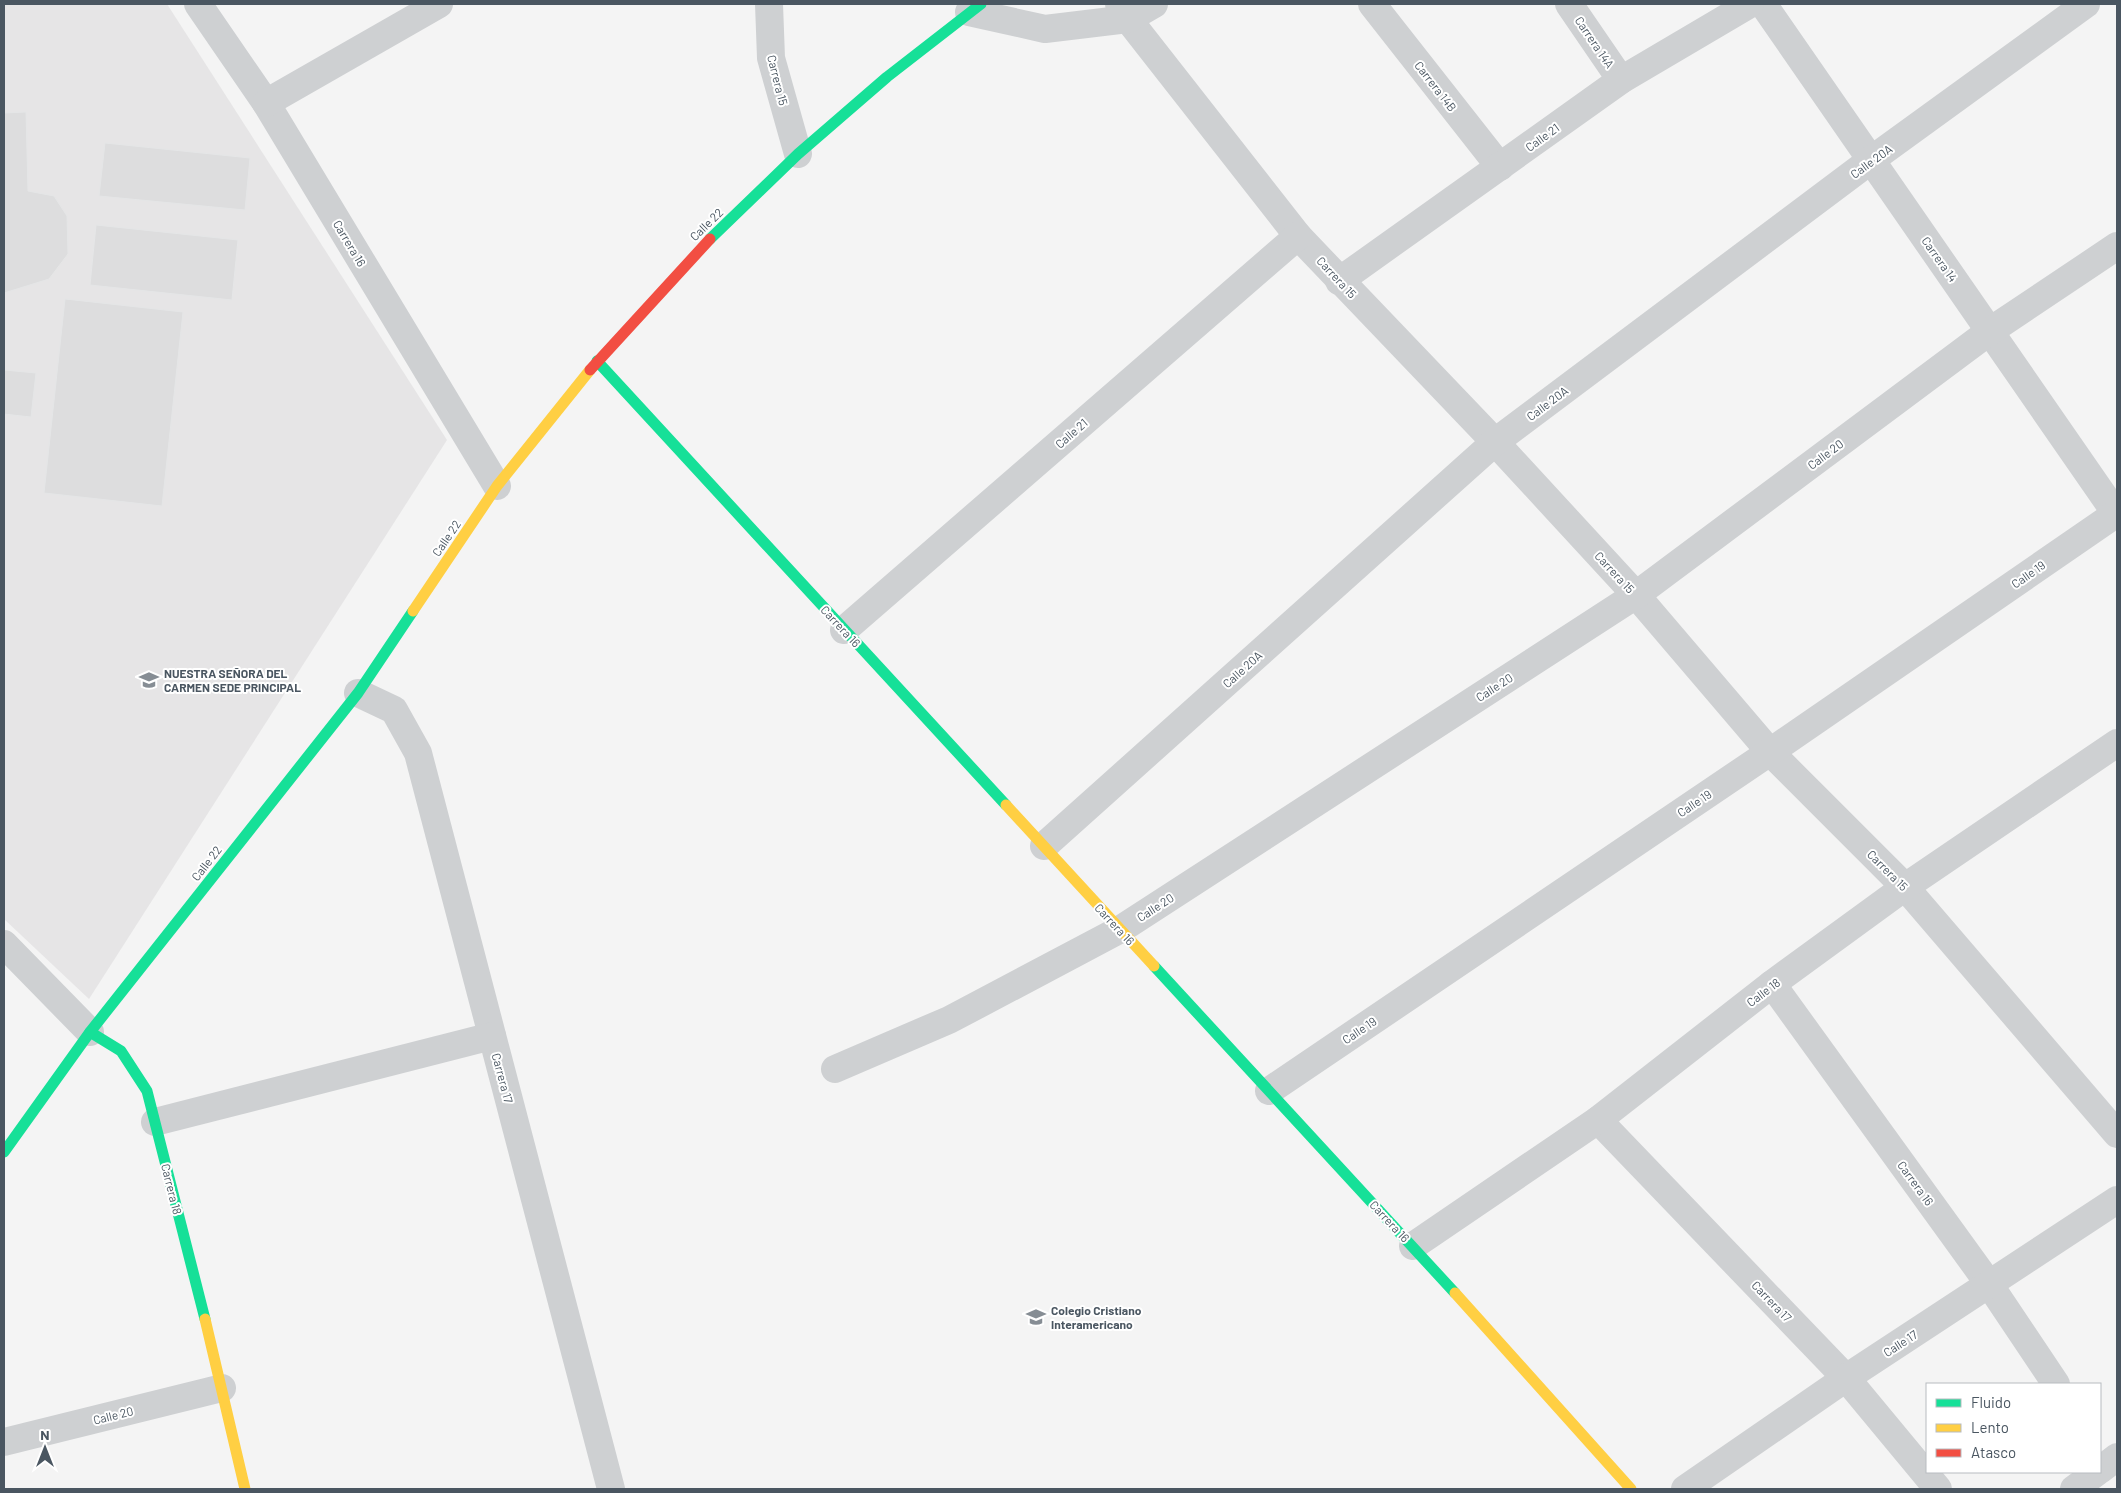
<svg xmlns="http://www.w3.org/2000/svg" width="2121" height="1493" font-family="Barlow,sans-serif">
  <rect width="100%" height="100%" fill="#f4f4f4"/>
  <path fill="#e6e5e6" d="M4,4h163l280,436 -358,559 -85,-80z"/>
  <g fill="#ddddde" stroke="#e5e6e7">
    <path d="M26,112l2,79 26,5 13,20 1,38 -19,25 -45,14v-180z"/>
    <path d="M105,143l145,15 -5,52 -146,-14z"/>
    <path d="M96,225l142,15 -6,60 -142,-15z"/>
    <path d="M65,299l118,13 -21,194 -118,-13z"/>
    <path d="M4,370l32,3 -5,44 -27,-3z"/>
  </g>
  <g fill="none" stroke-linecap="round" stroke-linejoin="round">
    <g stroke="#ced0d2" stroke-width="28">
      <path d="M198,4l68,99 231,383"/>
      <path d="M769,4l2,54 27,96"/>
      <path d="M1119,4l9,15 170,217 197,206 141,153 134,157 135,135 212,247"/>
      <path d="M1372,4l128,163"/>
      <path d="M1569,4l52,76"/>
      <path d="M1763,4l354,511"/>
      <path d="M969,12l76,17 83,-10 26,-15"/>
      <path d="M266,103l173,-99"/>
      <path d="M1339,281l282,-201 129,-76"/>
      <path d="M844,630l454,-394"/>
      <path d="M358,693l36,17 24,43 193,736"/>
      <path d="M1044,846l451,-404 376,-282 215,-156"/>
      <path d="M4,944l86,88"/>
      <path d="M1772,984l217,300 67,100"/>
      <path d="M835,1069l114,-49 172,-91 515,-334 354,-264 127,-85"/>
      <path d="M1269,1091l501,-339 347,-239"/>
      <path d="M1598,1120l248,258 92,111"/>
      <path d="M155,1122l337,-86"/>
      <path d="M1413,1246l185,-126 174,-136 133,-97 212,-144"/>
      <path d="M4,1442l218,-54"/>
      <path d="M2100,1470l17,-13"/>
      <path d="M1685,1489l161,-111 271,-178"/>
      <path d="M2074,1489l23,-17"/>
    </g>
    <g stroke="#16e098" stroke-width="11">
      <path d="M710,239l88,-85 89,-77 94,-73"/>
      <path d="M597,361l409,444"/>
      <path d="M1154,966l301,327"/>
      <path d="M90,1032l31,19 26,40 58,228"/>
      <path d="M4,1152l86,-120 268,-339 55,-82"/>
    </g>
    <g stroke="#ffcf43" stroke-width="11">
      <path d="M413,611l84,-125 93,-116"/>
      <path d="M1006,805l148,161"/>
      <path d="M1455,1293l176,196"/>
      <path d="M205,1319l40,170"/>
    </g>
    <path stroke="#f24e42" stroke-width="11" d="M590,370l120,-131"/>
  </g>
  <defs>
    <symbol id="school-bare" viewBox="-9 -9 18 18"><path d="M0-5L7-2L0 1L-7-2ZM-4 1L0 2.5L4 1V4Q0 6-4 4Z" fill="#868d94" stroke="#fff" stroke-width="2.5" paint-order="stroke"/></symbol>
  </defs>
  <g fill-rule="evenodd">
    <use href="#school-bare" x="135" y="666" width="28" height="28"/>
    <use href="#school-bare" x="1022" y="1303" width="28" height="28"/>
  </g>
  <g text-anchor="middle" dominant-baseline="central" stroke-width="4" stroke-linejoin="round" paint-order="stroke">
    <g font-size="12" fill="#4a5661" stroke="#fff">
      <text transform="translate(1595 42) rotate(56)">Carrera 14A</text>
      <text transform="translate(778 80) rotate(76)">Carrera 15</text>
      <text transform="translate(1436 86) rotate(52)">Carrera 14B</text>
      <text transform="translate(1542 137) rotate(-36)">Calle 21</text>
      <text transform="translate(1871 161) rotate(-36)">Calle 20A</text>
      <text transform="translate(706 224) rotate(-44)">Calle 22</text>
      <text transform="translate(350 243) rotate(59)">Carrera 16</text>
      <text transform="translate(1940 259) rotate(55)">Carrera 14</text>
      <text transform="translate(1337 277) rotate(47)">Carrera 15</text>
      <text transform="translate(1547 403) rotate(-37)">Calle 20A</text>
      <text transform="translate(1071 433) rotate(-41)">Calle 21</text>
      <text transform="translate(1825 454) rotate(-37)">Calle 20</text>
      <text transform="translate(446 538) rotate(-56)">Calle 22</text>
      <text transform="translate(1615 572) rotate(47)">Carrera 15</text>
      <text transform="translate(2028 574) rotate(-35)">Calle 19</text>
      <text transform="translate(841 626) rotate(47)">Carrera 16</text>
      <text transform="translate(1242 669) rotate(-42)">Calle 20A</text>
      <text transform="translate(1494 687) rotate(-33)">Calle 20</text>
      <text transform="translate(1694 803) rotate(-34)">Calle 19</text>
      <text transform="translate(206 863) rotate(-52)">Calle 22</text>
      <text transform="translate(1888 870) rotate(45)">Carrera 15</text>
      <text transform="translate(1155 907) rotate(-33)">Calle 20</text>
      <text transform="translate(1115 924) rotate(47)">Carrera 16</text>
      <text transform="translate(1763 992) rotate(-37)">Calle 18</text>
      <text transform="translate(1359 1030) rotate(-34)">Calle 19</text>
      <text transform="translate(503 1078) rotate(75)">Carrera 17</text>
      <text transform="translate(1916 1183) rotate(54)">Carrera 16</text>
      <text transform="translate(172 1189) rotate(76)">Carrera 18</text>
      <text transform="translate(1390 1221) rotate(47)">Carrera 16</text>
      <text transform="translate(1772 1301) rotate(46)">Carrera 17</text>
      <text transform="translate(1900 1343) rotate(-33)">Calle 17</text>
      <text transform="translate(113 1415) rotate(-14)">Calle 20</text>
    </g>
    <g font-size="12" font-weight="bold" fill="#4a5661" stroke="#fff" text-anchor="start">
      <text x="164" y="673">NUESTRA SEÑORA DEL<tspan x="164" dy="14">CARMEN SEDE PRINCIPAL</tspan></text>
      <text x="1051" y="1310">Colegio Cristiano<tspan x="1051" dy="14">Interamericano</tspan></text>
    </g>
  </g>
  <rect width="2121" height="1493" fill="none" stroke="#4a5661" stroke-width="10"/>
  <rect x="1926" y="1383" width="175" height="90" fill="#ffffff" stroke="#b7bbc0"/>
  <rect x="1936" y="1399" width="25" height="8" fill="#16e098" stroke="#b7bbc0"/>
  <text x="1971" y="1408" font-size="15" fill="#4a5661">Fluido</text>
  <rect x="1936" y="1424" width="25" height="8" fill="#ffcf43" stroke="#b7bbc0"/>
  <text x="1971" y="1433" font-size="15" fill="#4a5661">Lento</text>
  <rect x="1936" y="1449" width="25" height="8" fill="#f24e42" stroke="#b7bbc0"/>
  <text x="1971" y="1458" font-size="15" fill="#4a5661">Atasco</text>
  <g transform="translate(45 1448)" stroke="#ffffff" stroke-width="4" paint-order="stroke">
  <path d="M0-4L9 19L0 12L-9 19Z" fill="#4a5661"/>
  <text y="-8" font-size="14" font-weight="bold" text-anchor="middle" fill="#4a5661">N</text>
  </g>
</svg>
